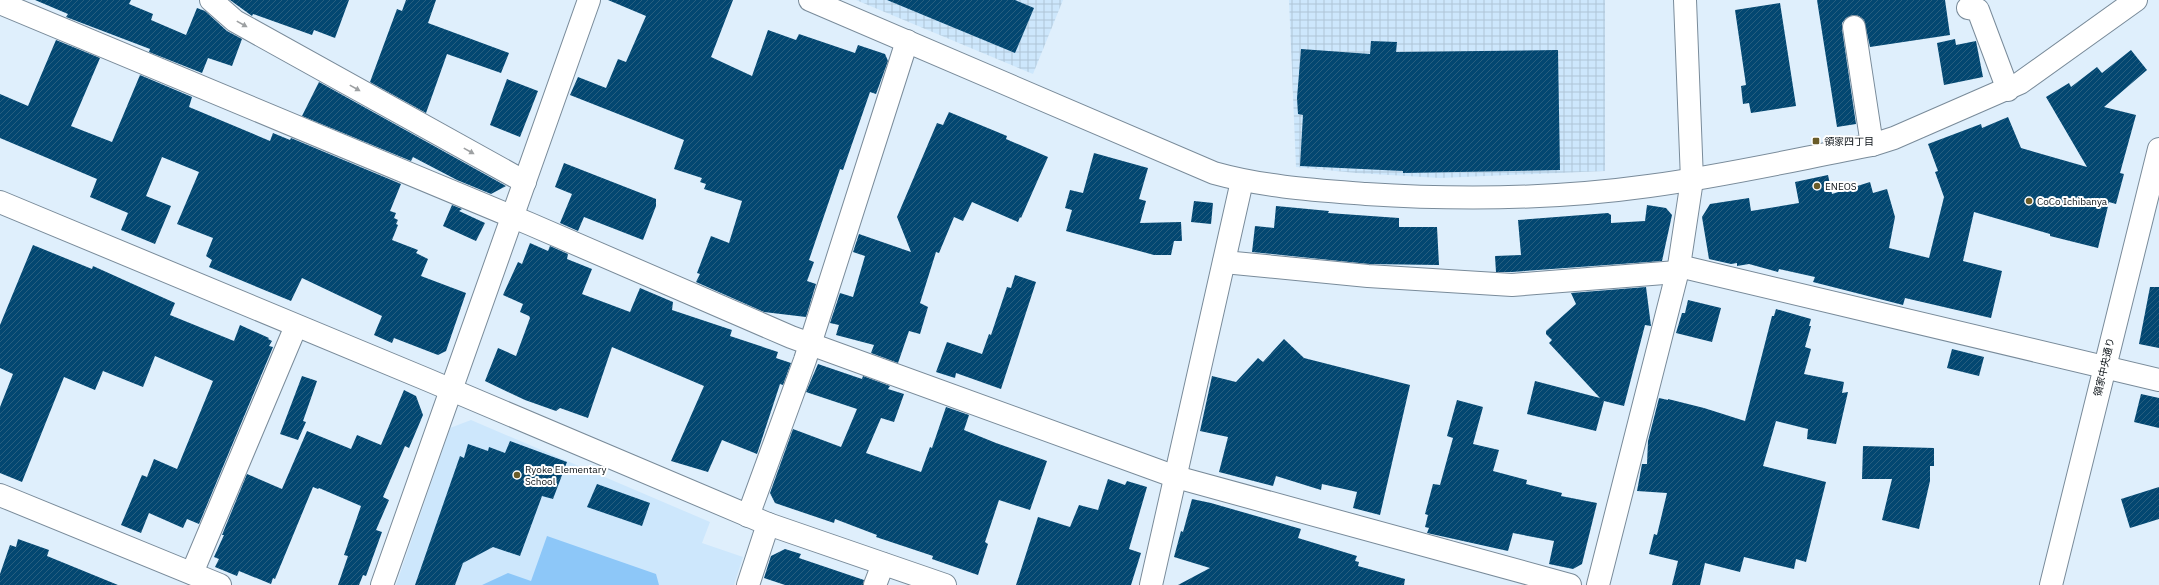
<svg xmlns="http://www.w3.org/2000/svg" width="2159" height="585" font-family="'IBM Plex Sans','Noto Sans JP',sans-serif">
  <defs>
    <pattern id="industrial-grid" width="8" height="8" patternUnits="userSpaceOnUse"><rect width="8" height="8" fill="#cde7fc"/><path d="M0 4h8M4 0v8" fill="none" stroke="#afc5d7"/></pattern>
    <pattern id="building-hatch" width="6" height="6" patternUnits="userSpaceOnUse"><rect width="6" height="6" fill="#034771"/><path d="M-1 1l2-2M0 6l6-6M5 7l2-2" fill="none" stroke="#275e7f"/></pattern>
  </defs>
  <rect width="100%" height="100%" fill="#dfeffc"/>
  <path fill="#cde7fc" d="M471,420l239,102 -8,21 41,14 -9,28h-338l54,-157z"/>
  <g fill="url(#industrial-grid)">
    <path d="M856,0h207l-30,74z"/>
    <path d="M1289,0h316v171l-165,7 -84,-5 -60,-6z"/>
  </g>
  <path fill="#8dc7f8" d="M547,536l109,38 3,11h-177l26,-12 23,8z"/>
  <g fill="url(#building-hatch)">
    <path d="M35,0h96l-2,4 24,10 -2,6 35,15 11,-27 8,3 22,20 15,8 -10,27 -24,-8 -6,15 -53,-21 1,-3 -84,-32 2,-3z"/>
    <path d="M230,0h119l-14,38 -21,-8 -2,5 -59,-21 -1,2z"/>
    <path d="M406,0h30l-8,23 81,30 -8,20 -54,-19 -21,59 -56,-31 27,-73 5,2z"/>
    <path d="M608,0h125l-22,57 41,19 16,-46 28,10 3,-6 56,19 3,-8 27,9 3,7 -12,33 -6,-2 -27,78 -3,-1 -31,91 5,2 -7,19 9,3 -10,33 -42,-5 -68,-30 4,-8 -3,-1 14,-37 18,7 13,-42 -38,-12 2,-5 -6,-2 2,-4 -28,-9 10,-29 -114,-45 8,-18 28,11 12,-29 8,3 20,-46z"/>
    <path d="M887,0h128l19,8 -19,45z"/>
    <path d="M1817,0h128l5,35 -80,12 -6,-27 -5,-4 -6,-1 -7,3 -4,5v6l14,95 -19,3z"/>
    <path d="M1780,3l16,103 -45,7 -2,-10 -6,1 -2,-18 5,-1 -11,-75z"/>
    <path d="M1955,39l1,6 20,-4 7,36 -39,8 -7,-42z"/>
    <path d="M56,40l44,18 -29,68 41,16 28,-67 52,22 -3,10 81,34 3,-8 17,7 1,-2 110,46 -11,27 6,2 -2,5 4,2 -2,4 2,1 -6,15 26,10 -2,3 12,6 -7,17 45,17 -20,58 -8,4 -44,-17 -2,5 -18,-8 8,-19 -80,-38 -11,23 -82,-34 3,-7 -6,-4 7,-18 -36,-14 22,-52 -37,-15 -16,39 25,10 -16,38 -34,-14 7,-17 -38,-16 7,-18 -97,-41v-44l28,12z"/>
    <path d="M1371,41l26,1 -1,10 162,-2 2,120 -157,3v-2l-103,-5 3,-51 -5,-1 -1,-16 4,-49 69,5z"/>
    <path d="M2131,50l16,20 -43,37 32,8 -16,58 4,1 -8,30 -7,-2 -11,46 -48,-12v-2l-76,-22 -11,49 39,10 -11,47 -86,-20 -2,7 -90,-23 2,-5 -36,-8 -1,3 -29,-8 -12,2v-3l-6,1 -22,-5 -7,-42 8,-13 39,-6 2,13 48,-8 -4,-21 33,-7 4,19 38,-12 3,11 14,-4 8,28 -6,31 40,10 15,-61 -9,-25 3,-1 -10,-27 53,-20 1,4 26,-11 13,31 66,19 -41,-70 23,-14 2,4 26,-20 5,6z"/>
    <path d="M507,79l31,12 -18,46 -30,-12z"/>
    <path d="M319,82l187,104 -15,8 -34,-14 -44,-23 -2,4 -109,-45z"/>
    <path d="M949,112l58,24 -1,3 42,18 -27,61 -1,-1 -2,5 -46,-20 -9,19 -9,-4 -15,36 -3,-1 -16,51 8,4 -8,27 -11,-3 -11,32 -27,-10 3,-8 -38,-10 3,-10 -9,-2 10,-30 13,4 12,-41 -12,-4 6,-18 52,18 -14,-35 40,-94 6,2z"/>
    <path d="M1094,153l54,15 -9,31 7,2 -6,22 41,-1 1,19h-8l-3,14h-17l-88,-24 6,-21 -7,-2 5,-18 13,3z"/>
    <path d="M564,163l92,36v7l-13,34 -59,-23 -6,14 -18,-8 12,-29 -17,-7z"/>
    <path d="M1194,201l19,2 -2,21 -20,-2z"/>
    <path d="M452,205l10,4 -3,2 26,12 -9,18 -33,-15z"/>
    <path d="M1647,205l19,3 6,7 -10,46 -150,11h-16l-1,-16 26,-1 -3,-35 90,-7 3,2v8l34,-2z"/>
    <path d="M1276,206l53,5 -1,2 71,5v9h38l2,38 -70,-1 -117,-12 3,-26 19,2z"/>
    <path d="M530,243l18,8 2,-5 18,8 -1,5 25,10 -10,25 48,18 10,-24 33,14 -1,8 60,20 -2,6 48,16 -2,6 15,5 -8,22 -3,-1 -23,70 -35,-14 -14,32 -37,-11 33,-75 -92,-39 -24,71 -28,-10 -4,3 -31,-11 -40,-19 13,-33 18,8 14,-38 -1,-2 -9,-4 3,-8 -20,-9 15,-33 4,2z"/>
    <path d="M33,245l59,24 1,-3 82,37 -5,12 64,26 6,-16 29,13 -1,1 4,2 -3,5 4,1 -74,177 -12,-5 -4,9 -34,-15 -8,20 -20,-8 21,-50 5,2 7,-18 23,10 36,-88 -58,-25 -12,31 -40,-16 -8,19 -31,-13 -42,105 -22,-9v-66l13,-33 -13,-6v-43z"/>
    <path d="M1015,275l21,7 -35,107 -45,-16 -1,5 -19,-6 11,-30 35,12 7,-20 2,1 16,-48 4,1z"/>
    <path d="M1646,287l5,39 -6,-1 -21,81 -20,-5 -8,30 -69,-17 8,-33 65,17 -51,-55 3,-3 -6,-6v-3l30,-27 -5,-11z"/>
    <path d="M2150,287h9v61l-20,-4z"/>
    <path d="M1688,300l33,8 -9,34 -36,-9 6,-20h3z"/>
    <path d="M1776,309l35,10 -2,7h2l-6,21 6,2 -7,25 40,8 -2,11 6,-1 -12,52 -29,-5 1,-10 -32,-8 -13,45 63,16 -20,80 -10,-3 -2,10 -50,-12 -4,15 -35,-9 -5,22h-28l6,-24 -29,-7 5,-20 3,1 10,-42 -30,-2 5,-27h5l1,-23 11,-43 9,2v-1l36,9 41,13 27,-105h2z"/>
    <path d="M1284,339l20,19 106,27 -30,130 -27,-7 4,-16 -35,-8 -1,6 -45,-14 -3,10 -54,-14 9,-35 -28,-6 12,-55 24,6 22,-24 5,4z"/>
    <path d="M1952,349l32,8 -5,19 -32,-8z"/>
    <path d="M818,364l44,15 1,-3 27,10 -2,3 16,5 -10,28 -13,-4 -15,35 55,19 9,-25 2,1 14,-41 23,8 -5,15 32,13 51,18 -17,49 -31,-10 -14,42 3,2 -10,31 -46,-16 1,-3 -57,-19 1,-2 -42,-16 -1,4 -59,-20 -5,-10 23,-64 48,18 16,-38 -51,-17z"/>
    <path d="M302,376l15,5 -14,40 3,1 -8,18 -18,-6z"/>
    <path d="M404,390l12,6 7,19 -14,33 -4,-2 -22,51 6,3 -13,30 6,2 -16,44 -3,-1 -4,10h-21l10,-29 -4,-1 17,-49 -42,-18 -1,1 -5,-2 -38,92 -2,-1 -2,6 -32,-13 -2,5 -22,-9 4,-8 -5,-2 10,-22h-2l25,-61 35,15 25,-58 44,18 6,-14 24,10z"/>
    <path d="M2141,394l18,4v30l-25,-6z"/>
    <path d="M1457,400l26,7 -10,37 26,6 -6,21 34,9 -1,4 36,9 -1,3 36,7 -15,61 -9,5 -24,-5 5,-23 -41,-8 -5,18 -81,-18 2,-5 -4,-1 3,-12 -3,-1 8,-30 7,1 13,-47 -6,-2z"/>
    <path d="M510,441l57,21 -14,37 -11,-3 -22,60 -27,-9 -30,16 -8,22h-40l45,-129 4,2 4,-14 20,7 1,-4 16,6z"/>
    <path d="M1863,446l71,2v18h-4v15l-11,48 -37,-9 10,-41h-30z"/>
    <path d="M1108,479l17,6 2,-4 20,6 -18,62 12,4 -10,32h-115l22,-68 32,10 9,-22 19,5z"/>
    <path d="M597,484l53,19 -8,23 -55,-19z"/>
    <path d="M2159,487v32l-29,9 -9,-29z"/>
    <path d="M1192,499l19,4 90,26 -3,9 59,18 -2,5 4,1 -1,4 47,13 -1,6h-226l32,-17 -36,-11 7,-26 2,1z"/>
    <path d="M18,539l31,11 -2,6 71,29h-118v-11l10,-29 6,2z"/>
    <path d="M785,549l16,5 -2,4 65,22 -1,5h-78l-21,-7 7,-22z"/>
  </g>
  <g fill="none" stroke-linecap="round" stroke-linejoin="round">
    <defs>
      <g id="minor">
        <path d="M211,0l24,21 290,161"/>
        <path d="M810,0l404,173c50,14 100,17 152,21 93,6 190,5 283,-8 75,-10 149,-27 223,-41l22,-7 126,-55 116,-83"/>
        <path d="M0,3l530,221 261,113 385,140 394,108"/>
        <path d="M1968,8l10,2 30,80"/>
        <path d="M1854,27l18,118"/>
        <path d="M0,202l428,178 340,144 177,61"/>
        <path d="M1224,262l144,14 144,9 165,-13"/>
        <path d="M1679,266l480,114"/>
        <path d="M0,495l220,90"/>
        <path d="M748,516l57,-156 102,-319"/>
        <path d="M192,573l104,-247"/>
        <path d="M382,585l207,-585"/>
        <path d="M748,585l20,-61"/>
        <path d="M875,585l8,-21"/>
        <path d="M1151,585l91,-404"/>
        <path d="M1598,585l81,-319 13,-86 -7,-180"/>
        <path d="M2051,585l108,-436"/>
      </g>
    </defs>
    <use href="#minor" stroke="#798b9a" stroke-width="24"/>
    <use href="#minor" stroke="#fff" stroke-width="22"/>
  </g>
  <defs><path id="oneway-solid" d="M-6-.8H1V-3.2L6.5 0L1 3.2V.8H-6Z"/></defs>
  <g fill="#9da0a2">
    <use href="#oneway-solid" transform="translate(242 24) rotate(29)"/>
    <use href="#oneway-solid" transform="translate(355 88) rotate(29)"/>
    <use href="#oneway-solid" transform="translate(469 151) rotate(29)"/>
  </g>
  <g fill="#6a5c29" stroke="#fff" stroke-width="1.5">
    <rect x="1812" y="137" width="8" height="8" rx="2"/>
    <circle cx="1817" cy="186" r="4"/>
    <circle cx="2029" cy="201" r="4"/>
    <circle cx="517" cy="475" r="4"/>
  </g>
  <g text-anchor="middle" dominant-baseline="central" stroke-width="4" stroke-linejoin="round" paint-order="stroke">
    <g font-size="10" fill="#0b1217" stroke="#fff" text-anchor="start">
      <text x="1824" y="141">領家四丁目</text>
      <text x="1825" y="186">ENEOS</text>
      <text x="2037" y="201">CoCo Ichibanya</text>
      <text x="525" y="469">Ryoke Elementary<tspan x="525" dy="12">School</tspan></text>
    </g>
    <g font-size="10" fill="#0b1217" stroke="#fff">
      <text transform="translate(2104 367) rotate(-77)">領家中央通り</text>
    </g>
  </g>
</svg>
